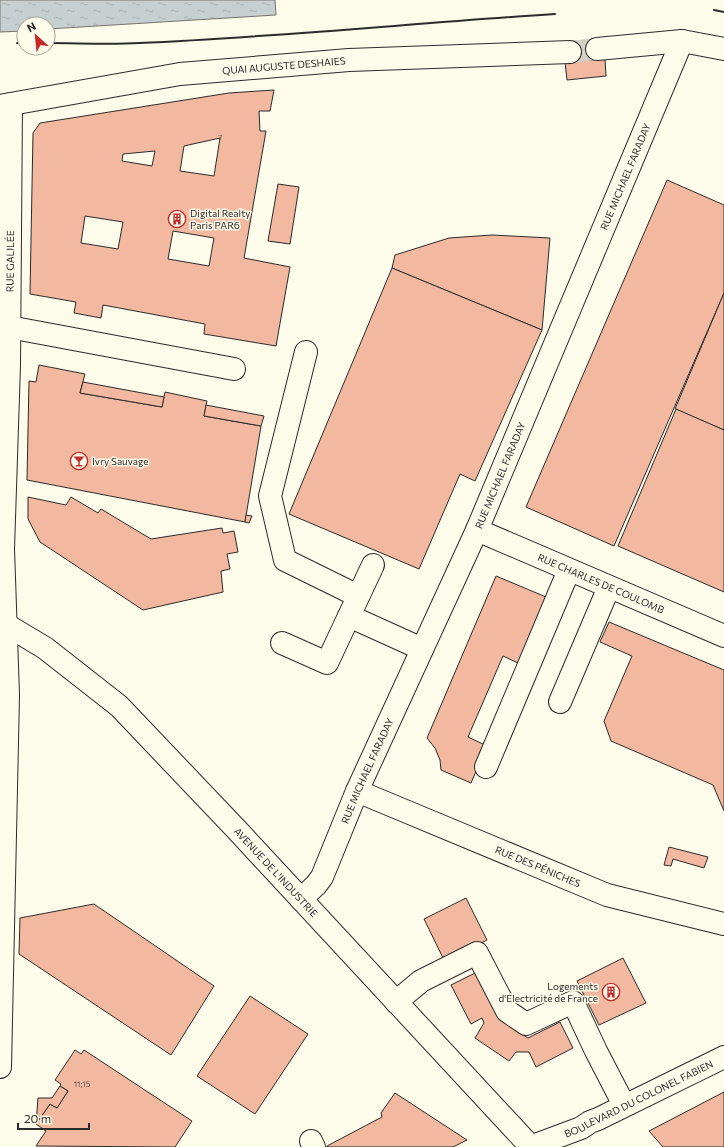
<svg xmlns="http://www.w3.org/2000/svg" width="724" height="1147" font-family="Commissioner,sans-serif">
  <defs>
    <pattern id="water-ripples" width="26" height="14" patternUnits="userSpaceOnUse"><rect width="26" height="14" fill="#c7d0d0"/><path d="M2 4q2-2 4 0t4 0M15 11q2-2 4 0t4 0" fill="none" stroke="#abb3b3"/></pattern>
  </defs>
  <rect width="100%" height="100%" fill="#fdfbea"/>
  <path fill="url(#water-ripples)" stroke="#74746e" d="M0,0h275l1,15 -228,14v-5h-24v7l-24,1z"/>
  <g fill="#f2b8a0" stroke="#2b2b2b" fill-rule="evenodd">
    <path d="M605,59l1,17 -39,4 -2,-18z"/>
    <path d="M274,90l-4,21h-11l1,20h6l-22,127 46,9 -14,79 -72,-12 1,-10 -102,-19 -2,13 -27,-5 2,-11 -46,-8 3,-161 7,-10 189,-30zM220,138l-6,38 -34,-5 4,-25zM155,151l-3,15 -30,-5 1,-7zM85,216l38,6 -5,27 -37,-6zM173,231l41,7 -5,28 -41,-7z"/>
    <path d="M667,180l57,25v88l-110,253 -88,-39z"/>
    <path d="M278,184l21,3 -9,57 -22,-3z"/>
    <path d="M492,235l58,3 -8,92 -150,-62 3,-13 54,-17z"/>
    <path d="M392,268l150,62 -67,151 -15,-7 -41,95 -130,-55z"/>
    <path d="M724,293v137l-49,-21z"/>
    <path d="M39,365l46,9 -5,19 82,14 3,-15 42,9 -3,15 57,10 -16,96 -218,-42 2,-99 7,1z"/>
    <path d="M83,382l81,15 -2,10 -82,-14z"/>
    <path d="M206,405l58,11 -3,10 -57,-10z"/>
    <path d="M676,409l48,21v162l-106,-46z"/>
    <path d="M28,497l38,8 5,-8 27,16 3,-4 50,30 71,-11 1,5 11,-2 4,21 -11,2 3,15 -9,2 2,21 -80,18 -103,-68 -12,-23z"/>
    <path d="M246,515l6,1 -3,7 -4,-1z"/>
    <path d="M496,576l50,21 -28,66 -15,-7 -35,81 19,9 -16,37 -30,-13 -1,-10 -5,-12 -8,-10z"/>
    <path d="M609,622l115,48v141l-11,-26 -102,-44 -7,-20 28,-65 -32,-14z"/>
    <path d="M669,847l39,10 -4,11 -31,-9 -2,7 -7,-1z"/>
    <path d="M466,898l21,42 -42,22 -21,-43z"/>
    <path d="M94,904l120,82 -43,69 -152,-101 1,-36z"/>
    <path d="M623,958l23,45 -47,22 -22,-44z"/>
    <path d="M477,972l25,49 26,17 32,-16 13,26 -37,19 -7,-15h-13l-7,9 -34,-23 9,-15 -2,-5 -11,6 -20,-39z"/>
    <path d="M250,996l58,38 -53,80 -58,-38z"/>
    <path d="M75,1050l6,4 3,-4 108,71 -17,26 -139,-1 10,-15 -10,-7 14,-20 7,4 11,-17 -8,-5 1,-2 -6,-4z"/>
    <path d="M60,1086l8,5 -11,17 -7,-4 -14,20 2,-26h14z"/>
    <path d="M724,1092v55h-61l-14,-16z"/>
    <path d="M395,1093l72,47 -14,7h-126v-1l55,-29 -1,-4z"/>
  </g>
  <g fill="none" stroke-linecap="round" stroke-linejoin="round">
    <path stroke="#d3d1c4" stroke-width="22" stroke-dasharray="22 11" stroke-linecap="butt" d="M570,52l27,-3"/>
    <defs>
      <g id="minor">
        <path d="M597,49l85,-8 42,8"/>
        <path id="s1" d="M0,106l180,-32 169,-14 221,-8"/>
        <path d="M9,327l225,42"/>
        <path d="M306,352l-36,144 15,64 73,36"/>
        <path id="s2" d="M477,530l247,106"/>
        <path d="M349,616l73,33"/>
        <path d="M282,643l45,20 46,-98"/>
        <path d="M560,702l49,-115"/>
        <path d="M486,767l83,-197"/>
        <path id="s3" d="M357,791l250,104 117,29"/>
        <path id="s4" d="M301,899l15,-14 6,-8 35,-86 120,-261 205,-489"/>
        <path d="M396,1002l25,-21 56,-28 30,58 19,13 47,-22 23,49 28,54"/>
        <path id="s5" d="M0,1067l8,-372 -5,-146 6,-184 2,-261"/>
        <path d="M311,1141l3,6"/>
      </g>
      <g id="major">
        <path id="s6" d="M0,621l45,27 74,58 118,124 294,317"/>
        <path id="s7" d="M530,1147l51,-19 9,-6 8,-3 126,-62"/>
      </g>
    </defs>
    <use href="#minor" stroke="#2b2b2b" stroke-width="24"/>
    <use href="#major" stroke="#2b2b2b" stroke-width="24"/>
    <use href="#minor" stroke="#fdfbea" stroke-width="22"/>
    <use href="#major" stroke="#fdfbea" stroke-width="22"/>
    <g stroke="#2b2b2b" stroke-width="2">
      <path d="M714,10l10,2"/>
      <path d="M17,43h7"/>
      <path d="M48,43c30,0 61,2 91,0 139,-6 277,-20 416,-29"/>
    </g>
  </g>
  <defs>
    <symbol id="building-ring" viewBox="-11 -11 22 22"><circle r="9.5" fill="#fdfbea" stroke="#c62828" stroke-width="1.5"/><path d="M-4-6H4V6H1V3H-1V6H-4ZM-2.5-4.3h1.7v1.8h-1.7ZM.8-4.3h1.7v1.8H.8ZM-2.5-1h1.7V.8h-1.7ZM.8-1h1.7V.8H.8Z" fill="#c62828"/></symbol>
    <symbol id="bar-ring" viewBox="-11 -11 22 22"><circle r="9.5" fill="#fdfbea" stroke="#c62828" stroke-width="1.5"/><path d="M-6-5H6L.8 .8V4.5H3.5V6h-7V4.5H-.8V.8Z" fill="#c62828"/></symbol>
  </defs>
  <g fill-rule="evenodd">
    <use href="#building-ring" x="167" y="209" width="20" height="20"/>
    <use href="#bar-ring" x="69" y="451" width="20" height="20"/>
    <use href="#building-ring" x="601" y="982" width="20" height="20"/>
  </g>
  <g text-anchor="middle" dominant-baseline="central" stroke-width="3" stroke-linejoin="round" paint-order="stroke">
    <g font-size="8" fill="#5d4e48">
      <text x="220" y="138">7</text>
      <text x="82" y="1084">11;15</text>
    </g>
    <g font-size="10" fill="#2b2b2b" stroke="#fdfbea">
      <text stroke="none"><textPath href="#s1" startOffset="287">QUAI AUGUSTE DESHAIES</textPath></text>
      <text stroke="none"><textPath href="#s4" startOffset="794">RUE MICHAEL FARADAY</textPath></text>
      <text stroke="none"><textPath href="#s5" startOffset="806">RUE GALILÉE</textPath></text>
      <text stroke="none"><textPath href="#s4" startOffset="470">RUE MICHAEL FARADAY</textPath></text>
      <text stroke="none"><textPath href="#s2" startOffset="135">RUE CHARLES DE COULOMB</textPath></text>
      <text stroke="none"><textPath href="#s4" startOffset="146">RUE MICHAEL FARADAY</textPath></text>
      <text stroke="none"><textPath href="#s3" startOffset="196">RUE DES PÉNICHES</textPath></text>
      <text stroke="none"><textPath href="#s6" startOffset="375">AVENUE DE L'INDUSTRIE</textPath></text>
      <text stroke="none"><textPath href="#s7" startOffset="119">BOULEVARD DU COLONEL FABIEN</textPath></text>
    </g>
    <g font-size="10" fill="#2b2b2b" stroke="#fdfbea" text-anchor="start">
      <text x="190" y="213">Digital Realty<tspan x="190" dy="12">Paris PAR6</tspan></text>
      <text x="92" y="461">Ivry Sauvage</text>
      <text x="598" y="986" text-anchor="end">Logements<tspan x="598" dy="12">d'Electricité de France</tspan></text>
    </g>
  </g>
  <g transform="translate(36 36) rotate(333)"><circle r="19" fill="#fdfbea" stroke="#a9a89e"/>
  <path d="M0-3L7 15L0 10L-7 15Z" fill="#c62828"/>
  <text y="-6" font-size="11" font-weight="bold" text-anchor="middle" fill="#2b2b2b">N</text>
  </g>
  <path d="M18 1123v6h71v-6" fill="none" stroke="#2b2b2b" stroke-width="2"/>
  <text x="24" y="1123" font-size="12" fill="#2b2b2b" stroke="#fdfbea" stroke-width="3" paint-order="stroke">20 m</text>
</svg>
